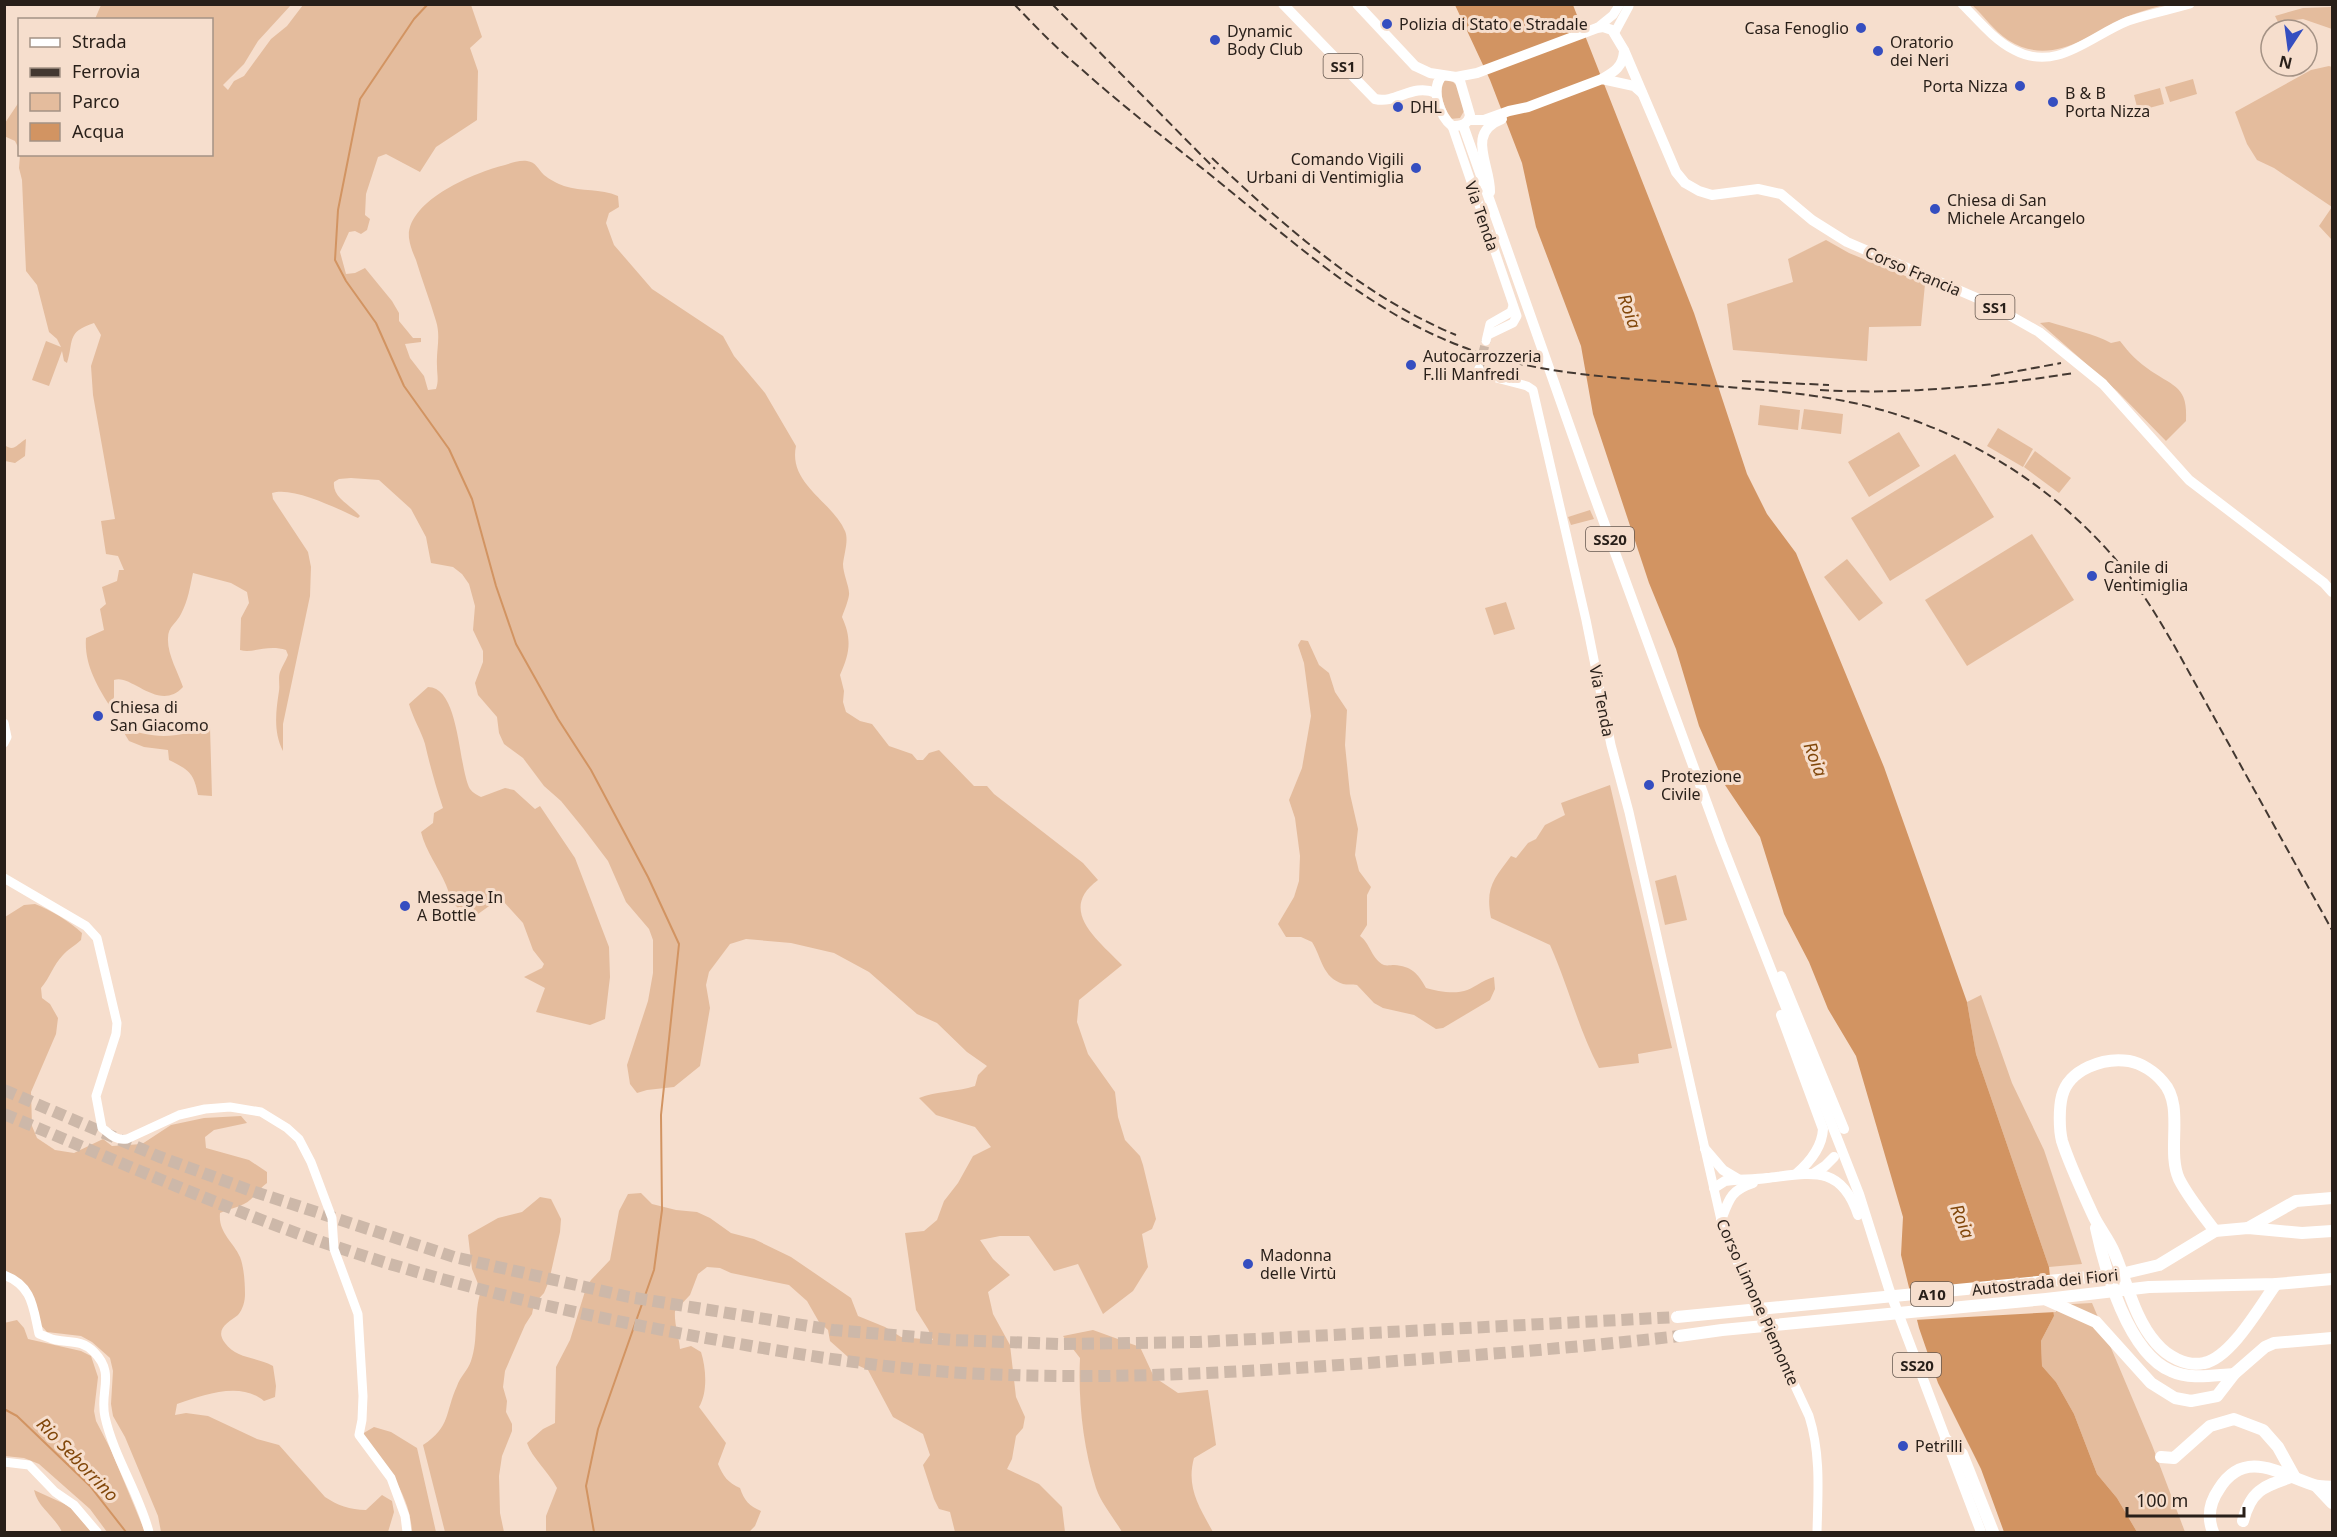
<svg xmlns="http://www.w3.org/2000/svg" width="2337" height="1537" font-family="'Noto Sans',sans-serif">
  <rect width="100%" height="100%" fill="#f6decd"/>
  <g fill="#e4bc9d">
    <path d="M101,5h190l-33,36 -14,23 -21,21 5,5 6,-9 10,-5 27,-37 16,-13 16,-21h168l11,32 -12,11 8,23 -1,49 -41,27 -16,25 -34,-18 -8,3 -12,37 -1,21 5,4 -3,11 -6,4 -6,-3 -6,1 -9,20 6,22 9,-1 10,-5 27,33 7,12v8l14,17h8v4l-16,2 5,14 14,18 4,14 8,-1c3,-9 1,-14 1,-23 -1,-16 4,-29 -1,-45 -6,-20 -14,-41 -20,-61 -3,-7 -6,-14 -7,-22 -3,-37 66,-66 96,-73 6,-2 15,-5 22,-4 9,1 11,8 17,14 5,4 14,9 20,11 18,6 36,2 54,10l1,11 -10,6 -3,10 8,22 38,44 71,47 11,20 31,37 31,53c-8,38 36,55 49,85 4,9 -1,23 -2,33 0,10 7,24 6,31 -1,7 -5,16 -7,22 10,22 8,36 -2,58l4,16 -1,11 3,10 14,9 12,3 17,22 23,8 5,6h6l6,-7 10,-3 35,36h13l7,8 89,69 15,17c-41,30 0,60 24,85l-43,35 -2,22 11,32 27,38 3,25 7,23 15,16 3,9 13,54 -4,10 -10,5 6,33 -15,24 -30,23 -25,-50 -24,7 -25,-35h-29l-20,4 13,19 17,16 -22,17 5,22 17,31 6,52 9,20 -2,11 -7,8 -4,23 -5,10 32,15 23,23 3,25h-110l-5,-20 -11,-3 -5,-10 -11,-34 7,-10 -7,-21 -30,-17 -25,-47 -11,-5 -27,-24 -2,-11 -9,-8 -12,-21 -18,-16 -58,-12 -11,-5 -13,-1 -9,7 -8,21 -15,16c-1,13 4,25 5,38l11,-3 10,6c5,16 7,40 -2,55l27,36 -8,21c5,12 10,19 22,24 4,12 9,18 21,23l-6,15 -6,6h-203v-16l11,-28c-9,-17 -25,-30 -30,-45l16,-14 12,-6 1,-56 14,-27 16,-52 5,-8 19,-20 9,-49 9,-17 13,-1 11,11 24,6 21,2 13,6 21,15 23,6 37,18 60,41 7,18 27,11 16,10 32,3 -5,-11 -12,-19 -11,-77 19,-2 13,-11 7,-19 14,-18 15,-27 18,-9 -16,-20 -39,-12 -17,-17c17,-7 38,-6 56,-12l3,-11 9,-9 -20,-14 -30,-29 -20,-9 -48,-42 -35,-19 -43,-10 -45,-4 -16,5 -21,28 -3,13 4,23 -10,58 -26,21 -27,3 -10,3 -7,-9 -3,-19 21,-64 5,-28v-33l-4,-11 -23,-27 -18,-41 -25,-33 -22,-27 -17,-15 -21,-28 -19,-14 -5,-11 -2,-16 -19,-22 -3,-12 8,-21v-11l-10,-21 2,-24 -6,-22 -7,-10 -9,-7 -22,-4 -5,-26 -15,-28 -32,-29 -28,-2 -12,1 -5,3c-2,16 17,23 26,34l-2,2c-20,-9 -65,-32 -86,-25l1,6 35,53 3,15 -1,29 -27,128v27c-10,-19 -7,-41 -4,-60 1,-6 -1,-13 1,-19 2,-6 6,-11 8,-17l-2,-5c-19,-6 -33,4 -46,0l1,-32 8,-15 -2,-11 -16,-9 -38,-10c-3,14 -5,28 -12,41 -4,9 -13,12 -13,24 -1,16 10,34 15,49 -24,26 -52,-14 -69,-7v17l-3,11c-14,-22 -27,-44 -25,-70l18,-8 -4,-21 6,-5 -4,-17 15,-6 2,-11h5l-6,-14 -12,-2 -5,-33 14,-2 -22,-124 -2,-29 10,-31 -7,-12c-28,9 -20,18 -27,40l-3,-2 -2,-10 -13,35 -17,-6 14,-39 15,6 -4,-8 -8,-7 -12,-47 -11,-14 -4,-91 -3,-12 1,-13 192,-1v-134l-117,-1z"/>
    <path d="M1972,5h192c-15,4 -30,8 -44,15 -35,19 -72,46 -112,20 -14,-9 -24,-24 -36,-35z"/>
    <path d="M2332,7v22l-29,-10 -25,3 -3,-6 28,-8z"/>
    <path d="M2329,66l3,1v173l-13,-14 13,-19 -58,-39 -17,-8 -10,-16 -12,-32 76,-42z"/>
    <path d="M2193,79l4,15 -27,8 -5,-15z"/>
    <path d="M1449,80c12,4 12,20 15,31l-4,7 -10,1c-5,-13 -12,-24 -6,-38z"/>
    <path d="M2160,88l4,16 -26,7 -4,-16z"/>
    <path d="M19,102v47l-4,-8 -11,-5 1,-13z"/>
    <path d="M1826,240l23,13 76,31 -4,42 -52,1 -2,34 -134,-11 -6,-46 66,-22 -5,-23z"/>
    <path d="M2049,322c19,6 46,12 62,21l9,-2c9,12 18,21 31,30 24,16 37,16 35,50l-20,20 -49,-50 -77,-68z"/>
    <path d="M1760,405l40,5 -2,20 -40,-5z"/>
    <path d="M1804,409l39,5 -2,20 -40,-5z"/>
    <path d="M1998,428l35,21 -10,18 -36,-21z"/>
    <path d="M1899,432l21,34 -51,31 -21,-35z"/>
    <path d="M26,439l-1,17 -10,7 -10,-2v-16c9,8 13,-2 21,-6z"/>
    <path d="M2035,451l36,27 -12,15 -35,-26z"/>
    <path d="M1955,454l39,63 -104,64 -39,-63z"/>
    <path d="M1590,510l4,9 -23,6 -3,-8z"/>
    <path d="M2032,534l42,66 -107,66 -42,-66z"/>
    <path d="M1847,559l36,44 -24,18 -35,-44z"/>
    <path d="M1506,602l9,27 -21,6 -9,-27z"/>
    <path d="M1301,640l7,1 11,24 10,8 6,19 12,18 -2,35 5,49 8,35 -3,26 4,16 12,16 -4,8v30l-7,11c10,7 12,24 24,29 3,1 7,0 10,0 17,1 24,8 32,23 10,3 27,6 38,3 9,-2 18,-11 30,-14l1,12 -5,11 -47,28 -7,1 -22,-14 -31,-7 -9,-5 -17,-18c-5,-1 -10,0 -14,-1 -21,-7 -21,-26 -31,-42l-11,-5h-15l-8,-13 16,-27 5,-16 1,-25 -5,-38 -6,-18 13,-32 9,-52 -7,-53 -6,-18z"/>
    <path d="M428,687c32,0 30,80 42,102 3,4 7,6 11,8l24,-9 9,2 21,19 5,-3 35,52 34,89 1,30 -5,42 -15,6 -54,-13 9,-24 -21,-11 18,-9 2,-4 -11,-14 -10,-27 -20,-22 -11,3 -14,10c-8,1 -16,-1 -22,-8 -5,-6 -7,-14 -10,-21 -8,-19 -20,-33 -25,-53l12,-9 1,-10 9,-5c-7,-21 -13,-42 -18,-64 -4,-13 -12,-26 -16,-40z"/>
    <path d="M120,726c34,14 55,12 90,1l2,69 -14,-1c-4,-22 -9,-25 -29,-35l-1,-10 -24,-3 -15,-6z"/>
    <path d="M1610,785l62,263 -34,6 1,9 -40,5c-21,-40 -31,-83 -49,-123l-59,-27c-6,-31 3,-39 20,-62l5,2 12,-15 8,-4 9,-14 20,-10 -4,-12z"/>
    <path d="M1676,875l11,45 -22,5 -10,-44z"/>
    <path d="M35,904c16,6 34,17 47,29l-1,7c-6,6 -13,9 -18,15 -10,10 -13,23 -22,33l1,10 8,6 8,14 -2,16 -25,58 1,34 5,12 18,12 19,3 29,-14 9,7 30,-2 29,-19 33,-7 37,-2 6,7 -33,7 -9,7 1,11 43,12 18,12v11c-9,6 -13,16 -23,21 -7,4 -16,5 -24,9 -2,20 13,28 20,44 4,10 5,26 5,37 0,7 -2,15 -7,21 -9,7 -24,14 -13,28 11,16 33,14 48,23l3,20 -1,11 -11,4c-24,-20 -60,-6 -87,3l-2,11 11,-2 22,3 49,23 22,6 46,52c12,8 25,13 41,13l16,-15 10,6 2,11 -6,20h-227l-3,-16 -33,-79 -12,-21 -2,-12 2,-33 -3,-13 -18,-16 -11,-6 -34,-4 -8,-9 -8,-22 -26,-27v-357l19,-12z"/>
    <path d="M1981,995l31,88 32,67 38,114 -33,3 -73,-213 -9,-52z"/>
    <path d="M540,1197l11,2 10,20 -1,13 -11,49 -5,12 -10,11 -2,10 -7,11 -20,46 -2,16 4,14 -1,11 6,12v7l-10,25 -3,20 1,37 4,19h-59l-22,-87c28,-18 22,-33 34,-59 3,-9 11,-16 14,-25 8,-22 2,-47 10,-70l-9,-22 -4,-34 30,-17 24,-6z"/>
    <path d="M2092,1303l60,142 33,87h-48l-20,-34 -20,-24 -23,-60 -18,-32 -14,-16 -1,-25 13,-25 -1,-11z"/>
    <path d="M17,1320l7,8 4,11 53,12 10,5 7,21 -4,34 2,10 15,29 34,82h-38l-17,-23 -51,-45 -15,-6 -19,-2 -1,-133z"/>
    <path d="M1093,1330l47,17 14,30 24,16 30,-3 8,55 -22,13c-8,29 5,49 19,74h-91c-8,-14 -21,-29 -26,-44 -13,-41 -18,-88 -16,-130l-17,-22z"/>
    <path d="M374,1427l17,5 26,16 19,84h-24c-2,-39 -27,-68 -50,-98z"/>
    <path d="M34,1490l35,16 23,26h-30c-8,-17 -24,-24 -28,-42z"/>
  </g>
  <path fill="#d29462" d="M1455,5h118l121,308 53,161 20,40 29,39 88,214 83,235 9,52 73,213 5,49 -13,25 1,25 14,16 18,32 23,60 20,24 20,34h-133l-23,-63 -43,-86 -19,-55 -18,-73 2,-38 -47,-161 -28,-47 -19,-47 -25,-48 -24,-77 -35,-52 -26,-59 -23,-77 -27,-66 -56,-169 -12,-68 -45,-119 -14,-64 -32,-83z"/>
  <path fill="#f6decd" d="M2053,1275l3,37 -142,8 -7,-30z"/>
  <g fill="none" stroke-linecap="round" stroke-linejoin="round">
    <g stroke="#d29462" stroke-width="2">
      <path d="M428,4l-14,15 -54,80 -22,111 -3,50 11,21 30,42 28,63 45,63 23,50 24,87 20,58 42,75 33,51 57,107 31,67 -18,171 1,95 -8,60 -56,159 -12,57 8,46"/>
      <path d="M4,1409l13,7 73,70 36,46"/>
    </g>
    <path stroke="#cdb8a9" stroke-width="9" stroke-dasharray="9 4.5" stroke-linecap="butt" d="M1479,368l7,-27"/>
    <g stroke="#cdb8a9" stroke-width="12" stroke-dasharray="12 6" stroke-linecap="butt">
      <path d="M4,1090l156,67 89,33 205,67 175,40 204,33 119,10 109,4 137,-2 479,-25"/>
      <path d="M4,1114c104,43 207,89 312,126 130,45 265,76 401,100 77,14 153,26 231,32 149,10 298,0 447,-11 95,-7 190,-14 284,-25"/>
    </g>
    <g stroke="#fff" stroke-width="9">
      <path d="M1962,4c16,16 32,36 52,46 43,23 76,-14 114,-29 20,-7 41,-11 62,-17"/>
      <path d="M1597,28l16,-13 7,-11"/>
      <path d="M1615,32l14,-26"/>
      <path d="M1452,126l65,190 -4,7 -25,12"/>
      <path d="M1486,341l4,-17 21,-12 2,-6"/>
      <path d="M1479,368l2,6 46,12 6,4 53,230 25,125 18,67 92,408 13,35 75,161c12,38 9,77 8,116"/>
      <path d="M4,723l3,14 -3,6"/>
      <path d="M4,878l82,48 11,12 20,85 -1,11 -20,62 6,32c8,6 14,13 25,11l52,-24 26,-6 25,-2 31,5 26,16 12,11 12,23 21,56 2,31 24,65 5,82 -1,24 -3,15 32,43 14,38 2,16"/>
      <path d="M4,1275c29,11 29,33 35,59 6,2 12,5 17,6 16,3 26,0 38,12 22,22 5,39 11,65 9,40 34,76 44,115"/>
      <path d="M4,1462l25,3 26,27 19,13 23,27"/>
    </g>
    <g stroke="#fff" stroke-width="10">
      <path d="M1283,4l92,95c22,5 37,-16 61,-6"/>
      <path d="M1357,4l58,62 15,7 26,4 4,4 10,34c-2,10 -9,11 -18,11 -12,-10 -22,-37 -10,-50"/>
      <path d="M1456,77l21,-4 120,-45 6,-1 9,3 12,20 52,122 9,11 14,8 13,4 46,-6 23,5 31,26 35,22 139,60 53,30 64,52 86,96 135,103 8,9"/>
      <path d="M1602,79c12,-7 21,-12 22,-28"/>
      <path d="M1469,120h15l25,-9 19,-4 74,-28 32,7 8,7"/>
      <path d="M1463,125l128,362 130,355 138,352 30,95 92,243"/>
      <path d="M1490,192c1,-26 -25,-59 12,-73"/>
      <path d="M1781,976l63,153"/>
      <path d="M1781,1015l42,114c-1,19 -13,33 -27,45"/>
      <path d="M1705,1149l18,21 15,9"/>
      <path d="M1813,1174l12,-8 9,-9"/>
      <path d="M1714,1188l11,-7c14,-2 28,-1 42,-3 44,-5 74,-14 91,37"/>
      <path d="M1721,1220c8,-21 10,-30 32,-37"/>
    </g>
    <g stroke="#fff" stroke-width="12">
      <path d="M2096,1228c9,42 32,125 75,143 19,9 43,4 63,3"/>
      <path d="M2248,1228l48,-27 36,-3"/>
      <path d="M2215,1231c-12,-16 -27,-34 -36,-52 -13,-29 6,-73 -16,-97 -8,-10 -22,-19 -34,-21 -25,-4 -60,8 -67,35 -3,12 -3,33 0,45 8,25 21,52 32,76 6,12 15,23 20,35 13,30 20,66 42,91 11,13 30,24 48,20 27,-5 56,-57 72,-79"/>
      <path d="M2047,1300l49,22 55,61 24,15 16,3 26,-5 17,-22 31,-27 9,-4 58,-5"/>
      <path d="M1677,1317l444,-43 38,-9 56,-34 33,-3 54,5 30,-2"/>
      <path d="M1679,1336l43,-6 324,-31 103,-12 127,-3 56,-5"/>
      <path d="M1946,1440l16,14 31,78"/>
      <path d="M2161,1457l13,1 36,-32 24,-7 29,11 15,17 16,29c-29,10 -43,13 -51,45"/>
      <path d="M2316,1486l16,17"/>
      <path d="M2213,1532c-6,-15 -3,-30 6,-43 26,-42 62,-14 95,-4 6,2 13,1 18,2"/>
    </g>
    <g stroke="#433831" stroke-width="2" stroke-dasharray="9 4.5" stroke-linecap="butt">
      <path d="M1014,4c21,22 42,44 65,63 48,43 100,82 150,123 70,57 143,122 229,155 68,27 138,31 210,37 62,6 126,8 186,21 109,24 208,86 276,174 17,22 31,46 45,70l157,283"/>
      <path d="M1052,4l163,165"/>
      <path d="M1212,158c72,68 152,139 244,177"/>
      <path d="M1991,376l70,-13"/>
      <path d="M1742,381l87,4"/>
      <path d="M1820,390c85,5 171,-4 254,-17"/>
    </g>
  </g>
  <g fill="#354ec0" stroke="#f6decd" stroke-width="2">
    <circle cx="1387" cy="24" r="6"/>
    <circle cx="1861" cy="28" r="6"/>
    <circle cx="1215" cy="40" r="6"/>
    <circle cx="1878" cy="51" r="6"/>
    <circle cx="2020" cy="86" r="6"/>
    <circle cx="2053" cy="102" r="6"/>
    <circle cx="1398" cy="107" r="6"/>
    <circle cx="1416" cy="168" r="6"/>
    <circle cx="1935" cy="209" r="6"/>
    <circle cx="1411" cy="365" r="6"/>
    <circle cx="2092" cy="576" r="6"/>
    <circle cx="98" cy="716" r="6"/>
    <circle cx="1649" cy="785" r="6"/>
    <circle cx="405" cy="906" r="6"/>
    <circle cx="1248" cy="1264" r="6"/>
    <circle cx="1903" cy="1446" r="6"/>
  </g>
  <g text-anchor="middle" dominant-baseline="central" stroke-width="6" stroke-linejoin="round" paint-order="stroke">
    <g fill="#f6decd" stroke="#66584f" stroke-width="1.5">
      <rect x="1323.5" y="54" width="39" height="24" rx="4.5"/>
      <rect x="1975.5" y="295" width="39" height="24" rx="4.5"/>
      <rect x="1586" y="527" width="48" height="24" rx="4.5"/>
      <rect x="1911" y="1282" width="42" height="24" rx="4.5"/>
      <rect x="1893" y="1353" width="48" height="24" rx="4.5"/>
    </g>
    <g font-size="15" font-weight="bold" fill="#281f19">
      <text x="1343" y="66">SS1</text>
      <text x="1995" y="307">SS1</text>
      <text x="1610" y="539">SS20</text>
      <text x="1932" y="1294">A10</text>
      <text x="1917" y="1365">SS20</text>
    </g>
    <g font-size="16" fill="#281f19" stroke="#f6decd" text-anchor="start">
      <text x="1399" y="24">Polizia di Stato e Stradale</text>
      <text x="1849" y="28" text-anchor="end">Casa Fenoglio</text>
      <text x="1227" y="31">Dynamic<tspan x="1227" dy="18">Body Club</tspan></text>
      <text x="1890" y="42">Oratorio<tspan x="1890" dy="18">dei Neri</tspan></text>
      <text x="2008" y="86" text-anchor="end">Porta Nizza</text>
      <text x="2065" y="93">B &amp; B<tspan x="2065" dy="18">Porta Nizza</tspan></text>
      <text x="1410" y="107">DHL</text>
      <text x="1404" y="159" text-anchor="end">Comando Vigili<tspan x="1404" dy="18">Urbani di Ventimiglia</tspan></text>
      <text x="1947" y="200">Chiesa di San<tspan x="1947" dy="18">Michele Arcangelo</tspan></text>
      <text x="1423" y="356">Autocarrozzeria<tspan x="1423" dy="18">F.lli Manfredi</tspan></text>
      <text x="2104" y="567">Canile di<tspan x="2104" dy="18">Ventimiglia</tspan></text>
      <text x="110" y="707">Chiesa di<tspan x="110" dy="18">San Giacomo</tspan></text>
      <text x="1661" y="776">Protezione<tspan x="1661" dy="18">Civile</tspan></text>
      <text x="417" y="897">Message In<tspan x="417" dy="18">A Bottle</tspan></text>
      <text x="1260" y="1255">Madonna<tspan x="1260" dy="18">delle Virtù</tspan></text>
      <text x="1915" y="1446">Petrilli</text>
    </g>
    <g font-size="16" fill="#281f19" stroke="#f6decd">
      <text transform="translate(1482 216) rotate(71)">Via Tenda</text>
      <text transform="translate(1913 271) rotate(23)">Corso Francia</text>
      <text transform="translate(1602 701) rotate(79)">Via Tenda</text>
      <text transform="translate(2045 1282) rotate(-6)">Autostrada dei Fiori</text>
      <text transform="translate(1758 1302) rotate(66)">Corso Limone Piemonte</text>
    </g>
    <g font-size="18" font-style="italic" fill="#81470a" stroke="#f6decd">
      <text transform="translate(1630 311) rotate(70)">Roia</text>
      <text transform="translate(1816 759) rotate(69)">Roia</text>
      <text transform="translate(1963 1221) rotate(68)">Roia</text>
      <text transform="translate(78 1459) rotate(46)">Rio Seborrino</text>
    </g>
  </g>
  <rect width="2337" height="1537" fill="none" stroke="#281f19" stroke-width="12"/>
  <rect x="18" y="18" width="195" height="138" fill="#f6decd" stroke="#a49285" stroke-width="1.5"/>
  <rect x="30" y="38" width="30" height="9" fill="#ffffff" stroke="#a49285" stroke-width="1.5"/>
  <text x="72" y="48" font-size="18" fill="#281f19">Strada</text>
  <rect x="30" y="68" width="30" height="9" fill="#433831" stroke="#a49285" stroke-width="1.5"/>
  <text x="72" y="78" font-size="18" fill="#281f19">Ferrovia</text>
  <rect x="30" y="93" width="30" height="18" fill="#e4bc9d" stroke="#a49285" stroke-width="1.5"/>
  <text x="72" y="108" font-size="18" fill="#281f19">Parco</text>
  <rect x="30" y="123" width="30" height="18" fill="#d29462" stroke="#a49285" stroke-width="1.5"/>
  <text x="72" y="138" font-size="18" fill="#281f19">Acqua</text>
  <g transform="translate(2289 48) rotate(193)"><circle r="28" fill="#f6decd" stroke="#a49285" stroke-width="1.5"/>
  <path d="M0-4.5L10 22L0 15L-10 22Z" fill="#354ec0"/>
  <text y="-9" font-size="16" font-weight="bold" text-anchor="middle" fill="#281f19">N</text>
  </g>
  <path d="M2127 1507v9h117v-9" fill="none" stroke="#281f19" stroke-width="3"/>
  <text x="2136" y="1507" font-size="18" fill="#281f19" stroke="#f6decd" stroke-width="4.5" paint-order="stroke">100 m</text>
</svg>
